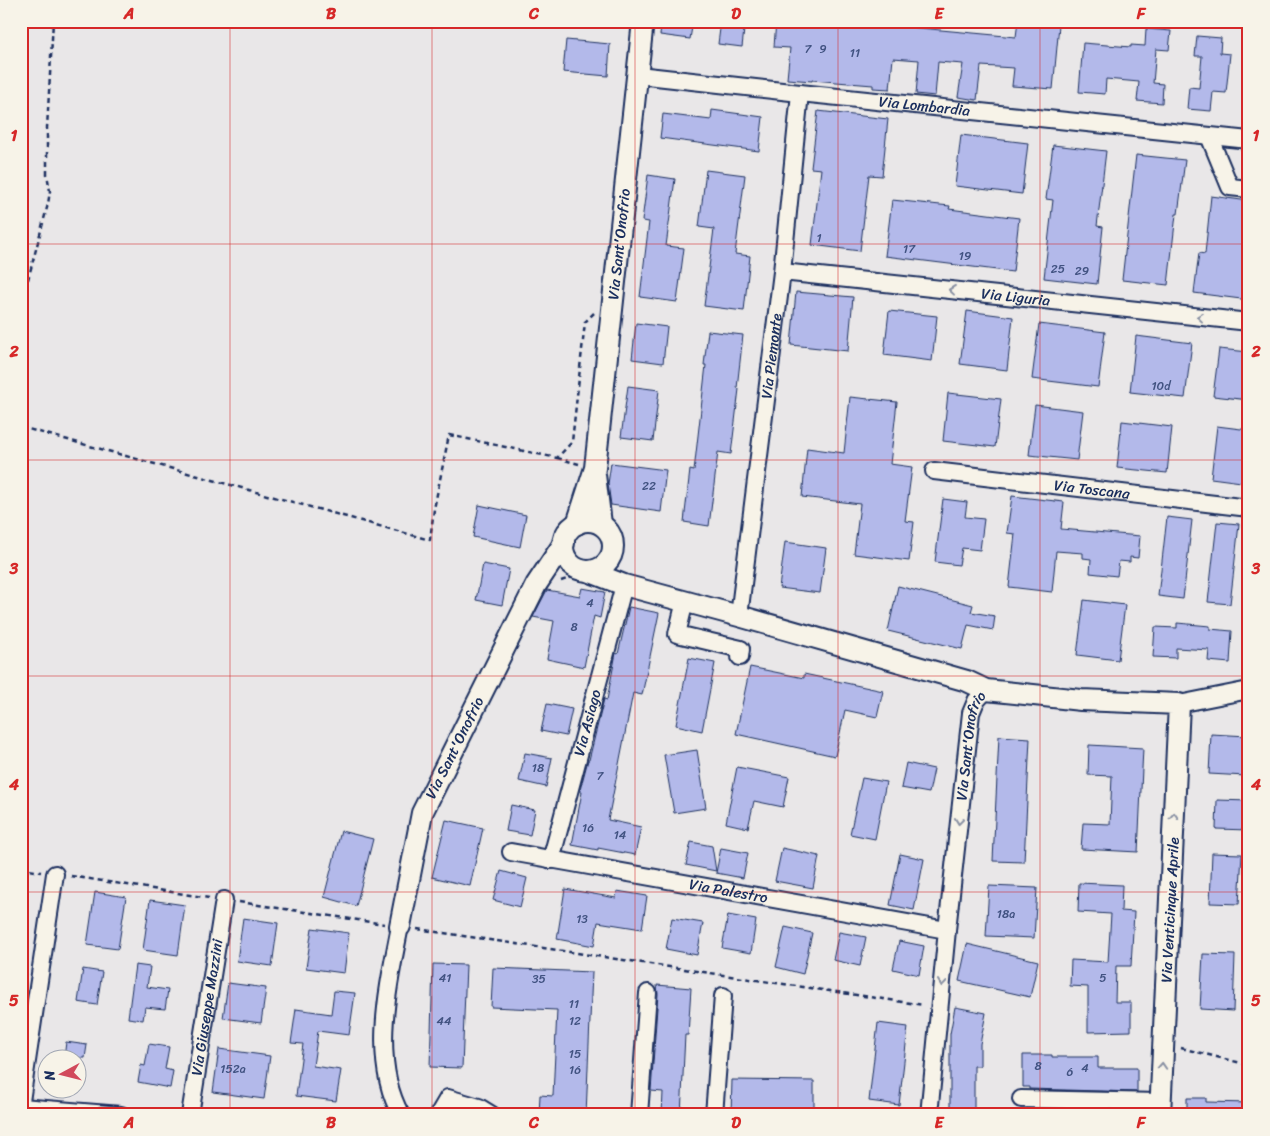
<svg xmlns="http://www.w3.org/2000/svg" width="1270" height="1136" font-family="Sriracha,sans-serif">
  <rect width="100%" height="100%" fill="#e9e7e8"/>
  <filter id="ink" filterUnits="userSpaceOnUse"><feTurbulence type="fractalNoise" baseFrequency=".02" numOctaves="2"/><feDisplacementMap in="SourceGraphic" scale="10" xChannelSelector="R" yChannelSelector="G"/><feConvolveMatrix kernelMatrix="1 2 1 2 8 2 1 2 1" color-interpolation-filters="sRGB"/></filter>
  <g filter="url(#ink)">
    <g fill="#b3b9ea" stroke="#1b2f5e">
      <path d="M662,21h31l-3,18 -30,-4z"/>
      <path d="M721,21h24l-3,26 -24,-3z"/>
      <path d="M776,21h68l172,16 2,-16 41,4 -6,64 -41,-3 2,-18 -33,-2 -4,34 -19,-3 5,-33 -25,-2 -3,34 -19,-2 3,-34 -26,-2 -3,31 -17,-1v-3l-61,-5v1l-25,-2 3,-31 -16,-1z"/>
      <path d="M1146,29l25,2 -2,19 -13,-1 -3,34 10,1 -1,19 -25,-2 2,-19 -33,-3 -1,15 -26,-2 4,-49 48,4v-2l14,1z"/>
      <path d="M1197,36l24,2 -1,15 10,1 -4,39 -13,-1 -2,19 -24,-2 2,-22 10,1 3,-32h-7z"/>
      <path d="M566,40l44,4 -2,32 -45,-4z"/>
      <path d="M712,110l51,7 -4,34 -99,-13 3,-24 48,6z"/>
      <path d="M818,111l70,8 -6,57 -13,-1 -9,76 -48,-6 9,-76 -10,-1z"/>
      <path d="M961,135l67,8 -6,51 -67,-8z"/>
      <path d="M1053,145l53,6 -9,75 6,1 -6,57 -53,-6 9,-78 -7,-1z"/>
      <path d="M1136,155l49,5 -7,54h-2l-8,71 -46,-5z"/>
      <path d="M706,170l39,5 -10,79 15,2 -6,55 -40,-5 10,-77 -15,-2z"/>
      <path d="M648,175l27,4 -9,67 18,2 -7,54 -37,-5 9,-75 -7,-1z"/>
      <path d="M1211,196l38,5v99l-55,-7 5,-40 6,1z"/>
      <path d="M892,200l58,6 -1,3 70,9 -6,54 -128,-16z"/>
      <path d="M796,292l57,5 -5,54 -57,-6z"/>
      <path d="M889,311l48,5 -5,45 -48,-6z"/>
      <path d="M967,311l46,6 -6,53 -47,-6z"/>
      <path d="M636,323l31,4 -4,36 -31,-4z"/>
      <path d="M1039,324l66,8 -7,55 -66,-8z"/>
      <path d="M708,331l35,4 -6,53 2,1 -8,65 -13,-2 -9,74 -25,-4 6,-52 4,1 12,-106h-2z"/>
      <path d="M1136,336l56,7 -7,55 -55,-6z"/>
      <path d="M1219,349l30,3v48l-36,-4z"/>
      <path d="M628,386l31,4 -6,51 -32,-4z"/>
      <path d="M948,393l53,6 -6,48 -52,-6z"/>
      <path d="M850,397l47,5 -7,62 22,3 -7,54 9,1 -5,39 -55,-7 6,-50 -58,-7 5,-49 37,5z"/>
      <path d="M1035,405l48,6 -6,49 -48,-5z"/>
      <path d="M1122,421l50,6 -5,46 -50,-5z"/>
      <path d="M1217,426l32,4v53l-38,-5z"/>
      <path d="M611,463l55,7 -5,42 -50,-7 -3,-21z"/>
      <path d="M1012,496l52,6 -3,27 79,7 -2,22 -8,-1v5l-11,-1 -2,15 -27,-3 1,-14 -8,-1v-5l-27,-2 -4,41 -43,-5 6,-53 -8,-1z"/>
      <path d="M943,499l24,3 -2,15 19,2 -4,31 -18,-2 -3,17 -24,-3z"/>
      <path d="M479,505l47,10 -6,32 -47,-10z"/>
      <path d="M1167,517l25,3 -9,79 -25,-3z"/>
      <path d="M1217,522l22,2 -9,80 -22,-2z"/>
      <path d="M785,542l41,6 -6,45 -41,-5z"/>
      <path d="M483,564l26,5 -7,36 -26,-5z"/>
      <path d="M898,586l75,19 -2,7 24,4 -2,14 -25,-5 -6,24 -74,-18z"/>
      <path d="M582,588l23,4 -5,26 -6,-2 -10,51 -37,-8 7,-38 -21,-4 14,-27 33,6z"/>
      <path d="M1084,600l41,5 -7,55 -41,-5z"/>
      <path d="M629,607l30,6 -17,82 -9,-2 -25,127 33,7 -6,28 -37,-7v2l-26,-5 10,-53h-2v-2l8,-30h1l15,-61 3,1 9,-47 2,1z"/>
      <path d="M1177,623l33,3v3l22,2 -2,32 -22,-2 1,-11 -33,-2v10l-23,-1 2,-30 22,1z"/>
      <path d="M689,658l26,5 -13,68 -26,-6z"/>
      <path d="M750,667l54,11v-4l79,17 -6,26 -32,-7 -10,46 -99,-22z"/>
      <path d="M547,704l25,5 -6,27 -25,-5z"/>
      <path d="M1211,734l37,2 -2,40 -37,-2z"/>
      <path d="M999,736l31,2 -6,124 -31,-1z"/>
      <path d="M1089,745l54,3 -5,104 -57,-3 2,-26 27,1 2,-48 -24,-1z"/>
      <path d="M697,750l9,58 -32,5 -10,-58z"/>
      <path d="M525,753l27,5 -6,29 -27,-6z"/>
      <path d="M906,763l28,6 -5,24 -28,-5z"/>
      <path d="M737,767l52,10 -6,30 -29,-6 -6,27 -22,-5z"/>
      <path d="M862,778l24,4 -11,57 -25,-5z"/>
      <path d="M1217,800l32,1v29l-33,-1z"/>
      <path d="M511,805l24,5 -5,25 -24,-4z"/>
      <path d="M446,820l37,8 -13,58 -38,-9z"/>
      <path d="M341,831l32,8 -17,67 -32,-9z"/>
      <path d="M691,842l21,4 4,25 -30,-6z"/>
      <path d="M721,848l27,5 -5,25 -27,-5z"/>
      <path d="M782,848l37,8 -6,32 -38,-7z"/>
      <path d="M1212,853l30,1 -3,50 -29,-1z"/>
      <path d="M900,854l24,5 -10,51 -24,-5z"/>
      <path d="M501,871l26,7 -7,29 -27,-7z"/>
      <path d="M1079,883l43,2 -1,26 13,1 -3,54h-15l-1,36h16v29l-43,1v-45l-18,-1 1,-26 37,2 3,-48 -33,-2z"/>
      <path d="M989,886l48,2 -3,50 -48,-2z"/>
      <path d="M565,889l51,9 1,-7 30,5 -5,33 -44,-7 -4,24 -37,-7z"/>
      <path d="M95,892l31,5 -8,52 -31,-4z"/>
      <path d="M150,900l35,5 -7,50 -35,-5z"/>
      <path d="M728,915l28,5 -5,33 -29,-5z"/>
      <path d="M243,918l35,5 -6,43 -35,-5z"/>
      <path d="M672,918l31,5 -6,32 -31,-6z"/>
      <path d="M785,927l27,6 -9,41 -27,-7z"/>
      <path d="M312,928l37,5 -5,40 -38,-5z"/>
      <path d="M839,932l27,5 -6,29 -27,-6z"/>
      <path d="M899,941l25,5 -5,29 -26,-6z"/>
      <path d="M967,944l71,17 -8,36 -71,-16z"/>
      <path d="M1203,954l32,1 -2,56 -33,-2z"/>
      <path d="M433,964l33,1 -4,103 -32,-1z"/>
      <path d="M135,965l15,2 -3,20 21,3 -3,19 -20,-2 -2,13 -15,-2z"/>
      <path d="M493,968l99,4 -6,143h-47l1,-20 13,1 4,-86 -66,-3z"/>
      <path d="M83,969l19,3 -5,33 -19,-3z"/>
      <path d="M228,983l38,5 -5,35 -38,-5z"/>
      <path d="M657,985l34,3 -3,47h-3l-4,80h-19l1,-23 -12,-1 7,-97z"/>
      <path d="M334,991l21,2 -6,42 -31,-4 -5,35 28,4 -5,31 -40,-5 7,-52 -12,-1 5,-34 35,5z"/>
      <path d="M955,1007l31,6 -6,31v22h-6v46h-24v-78z"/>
      <path d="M878,1023l30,4 -9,78 -30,-4z"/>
      <path d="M66,1042l21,3 -2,13h-21z"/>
      <path d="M149,1044l20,3 -4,22 8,2 -3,17 -32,-6 3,-17 4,1z"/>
      <path d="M219,1049l51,7 -6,43 -51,-7z"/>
      <path d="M1023,1055h29v2h46v11h39v24l-108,-3v-2h-6z"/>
      <path d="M732,1080l82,1v34h-83z"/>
      <path d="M1187,1098h19v4l43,1v12h-62z"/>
      <path d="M1030,1109l60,1v5h-60z"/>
    </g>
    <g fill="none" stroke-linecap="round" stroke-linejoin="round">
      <defs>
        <g id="minor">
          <path id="s1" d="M638,75l162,18 449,47"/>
          <path d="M1209,136l21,51 19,2"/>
          <path id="s2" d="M782,272l467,50"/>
          <path id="s3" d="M934,471l315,37"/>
          <path d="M685,601l-8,33 64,15 -1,8"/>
          <path id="s4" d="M739,616l43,-344 18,-179"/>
          <path d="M1179,704l70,-14"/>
          <path id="s5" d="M511,852l436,78"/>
          <path id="s6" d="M551,860l73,-275"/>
          <path d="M400,926c-11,58 -30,134 1,189"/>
          <path d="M1021,1099l139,3"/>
          <path d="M21,1101l34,-227"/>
          <path d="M21,1107l100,8"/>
          <path id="s7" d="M190,1115l34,-215"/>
          <path d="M438,1115l10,-17 31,9 13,8"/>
          <path d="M639,1115l9,-122"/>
          <path d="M714,1115l9,-119"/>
          <path id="s8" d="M929,1115l18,-185 24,-217 5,-12 10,-11"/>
        </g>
        <g id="tertiary">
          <path d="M595,475l6,49"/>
          <circle cx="588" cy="546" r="25"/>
          <path id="s9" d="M577,524l18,-56 48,-447"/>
          <path d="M588,571l36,14 115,31 228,65 19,9 95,10 98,4 -19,411"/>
          <path id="s10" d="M400,926l22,-113 114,-228 28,-42"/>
        </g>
      </defs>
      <use href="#minor" stroke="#1b2f5e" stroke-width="20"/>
      <use href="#tertiary" stroke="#1b2f5e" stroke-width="24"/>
      <g stroke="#1b2f5e" stroke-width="2.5" stroke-dasharray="5 4" stroke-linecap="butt">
        <path d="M21,306l27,-102 2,-13 -3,-17v-46l6,-107"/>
        <path d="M21,427l409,113 4,-31 15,-74 108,23 15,-16 13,-120 9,-9"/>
        <path d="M557,458l22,6"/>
        <path d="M561,581l12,-4"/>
        <path d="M21,869l20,3"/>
        <path d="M71,876l138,22"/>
        <path d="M239,902l145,22"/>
        <path d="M417,929l506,76"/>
        <path d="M1181,1048l68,17"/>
      </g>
      <use href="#minor" stroke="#f7f3e8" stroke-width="16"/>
      <use href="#tertiary" stroke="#f7f3e8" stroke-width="20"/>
    </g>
    <defs><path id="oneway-chevron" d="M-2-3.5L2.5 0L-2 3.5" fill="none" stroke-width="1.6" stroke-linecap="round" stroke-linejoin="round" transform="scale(1.25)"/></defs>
    <g stroke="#8991a3">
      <use href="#oneway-chevron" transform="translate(952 290) rotate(-174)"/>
      <use href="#oneway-chevron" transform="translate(1200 317) rotate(-174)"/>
      <use href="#oneway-chevron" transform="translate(1174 816) rotate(-87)"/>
      <use href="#oneway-chevron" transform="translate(959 821) rotate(96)"/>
      <use href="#oneway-chevron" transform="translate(942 983) rotate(96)"/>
      <use href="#oneway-chevron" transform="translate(1162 1066) rotate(-87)"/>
    </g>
  </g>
  <path fill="none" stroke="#d62828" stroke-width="1" stroke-opacity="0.55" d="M230,21v1094M432,21v1094M635,21v1094M838,21v1094M1040,21v1094M21,244h1228M21,460h1228M21,676h1228M21,892h1228"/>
  <g text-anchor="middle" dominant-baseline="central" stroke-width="4" stroke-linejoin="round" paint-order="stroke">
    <g font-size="12" fill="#415281">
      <text x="808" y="49">7</text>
      <text x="823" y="49">9</text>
      <text x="855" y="53">11</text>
      <text x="819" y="238">1</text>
      <text x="909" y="249">17</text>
      <text x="965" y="256">19</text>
      <text x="1058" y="269">25</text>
      <text x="1082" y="271">29</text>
      <text x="1161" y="386">10d</text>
      <text x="649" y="486">22</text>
      <text x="590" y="603">4</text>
      <text x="574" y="627">8</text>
      <text x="538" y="768">18</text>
      <text x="600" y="776">7</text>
      <text x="588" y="828">16</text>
      <text x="620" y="835">14</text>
      <text x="1006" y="914">18a</text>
      <text x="582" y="919">13</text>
      <text x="445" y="978">41</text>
      <text x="1103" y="978">5</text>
      <text x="539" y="979">35</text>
      <text x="574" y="1004">11</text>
      <text x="444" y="1021">44</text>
      <text x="575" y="1021">12</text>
      <text x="575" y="1054">15</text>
      <text x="1038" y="1066">8</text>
      <text x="1085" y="1068">4</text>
      <text x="233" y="1069">152a</text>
      <text x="575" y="1070">16</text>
      <text x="1070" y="1072">6</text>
    </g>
    <g font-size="15" fill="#1b2f5e" stroke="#f7f3e8">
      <text stroke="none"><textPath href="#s1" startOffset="288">Via Lombardia</textPath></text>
      <text stroke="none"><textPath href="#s9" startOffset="284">Via Sant'Onofrio</textPath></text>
      <text stroke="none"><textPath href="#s2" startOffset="235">Via Liguria</textPath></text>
      <text stroke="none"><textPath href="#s4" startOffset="262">Via Piemonte</textPath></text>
      <text stroke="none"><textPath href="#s3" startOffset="159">Via Toscana</textPath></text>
      <text stroke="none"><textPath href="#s6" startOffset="142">Via Asiago</textPath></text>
      <text stroke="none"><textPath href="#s8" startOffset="372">Via Sant'Onofrio</textPath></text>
      <text stroke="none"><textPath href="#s10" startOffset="188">Via Sant'Onofrio</textPath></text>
      <text stroke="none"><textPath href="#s5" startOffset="221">Via Palestro</textPath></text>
      <text transform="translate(1170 910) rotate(-87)">Via Venticinque Aprile</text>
      <text stroke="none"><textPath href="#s7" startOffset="109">Via Giuseppe Mazzini</textPath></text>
    </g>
  </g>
  <rect width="1270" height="1136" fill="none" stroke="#f7f3e8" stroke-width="55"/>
  <g transform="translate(62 1074) rotate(263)"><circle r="24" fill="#f7f3e8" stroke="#9fa5b1"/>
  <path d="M0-4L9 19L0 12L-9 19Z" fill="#d1495b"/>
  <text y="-8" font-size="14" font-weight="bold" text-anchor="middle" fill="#1b2f5e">N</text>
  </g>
  <rect x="28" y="28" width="1214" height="1080" fill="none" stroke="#d62828" stroke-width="2"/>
  <g font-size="16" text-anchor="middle" font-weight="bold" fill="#d62828">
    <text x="129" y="19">A</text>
    <text x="331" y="19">B</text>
    <text x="534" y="19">C</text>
    <text x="736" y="19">D</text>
    <text x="939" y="19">E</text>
    <text x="1141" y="19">F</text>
    <text x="14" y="141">1</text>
    <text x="1256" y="141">1</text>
    <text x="14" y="357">2</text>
    <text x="1256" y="357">2</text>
    <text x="14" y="574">3</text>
    <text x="1256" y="574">3</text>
    <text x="14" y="790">4</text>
    <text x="1256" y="790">4</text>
    <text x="14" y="1006">5</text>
    <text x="1256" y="1006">5</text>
    <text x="129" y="1128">A</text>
    <text x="331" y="1128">B</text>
    <text x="534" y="1128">C</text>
    <text x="736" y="1128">D</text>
    <text x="939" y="1128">E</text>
    <text x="1141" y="1128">F</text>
  </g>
</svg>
